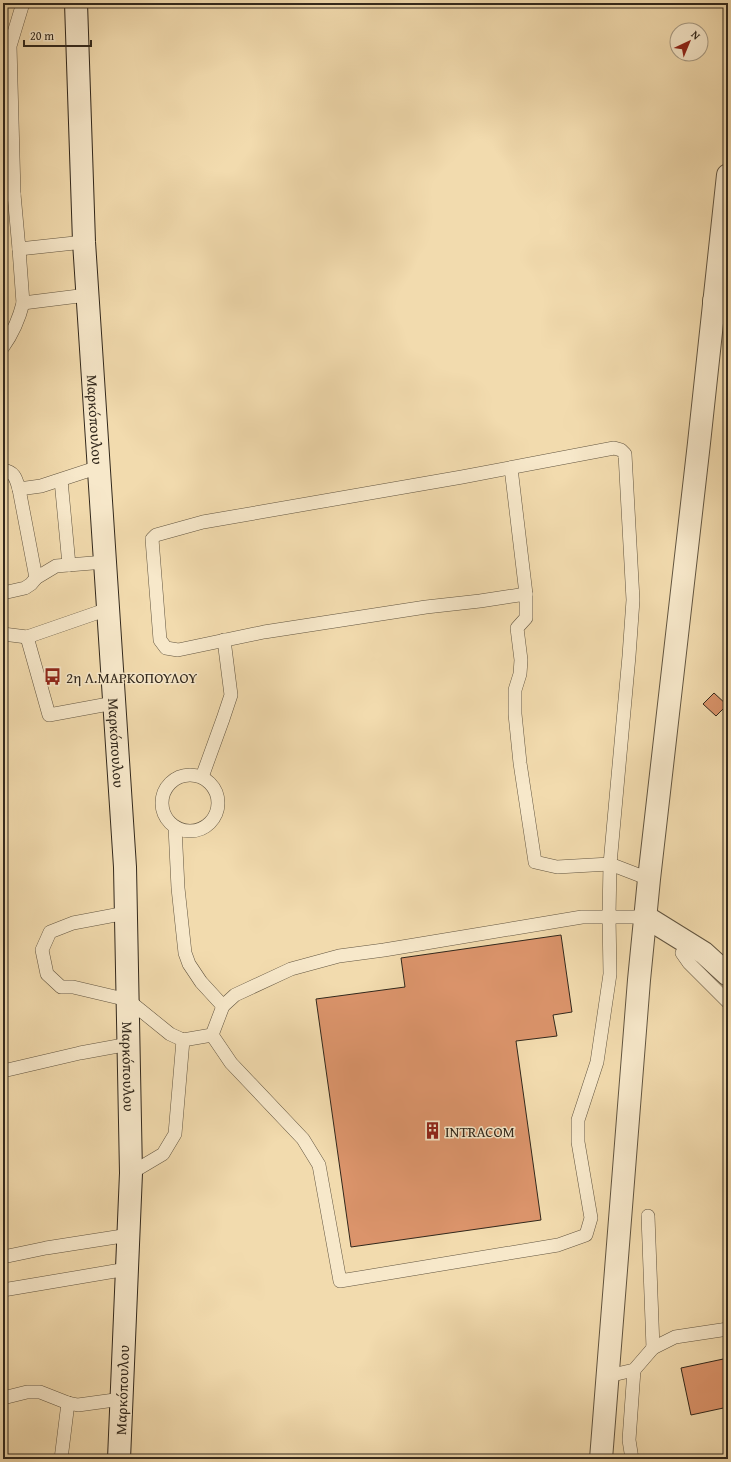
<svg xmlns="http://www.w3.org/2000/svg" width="731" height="1462" font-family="'Gentium Book Plus',serif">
  <rect width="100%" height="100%" fill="#f2dbae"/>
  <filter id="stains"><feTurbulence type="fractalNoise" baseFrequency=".005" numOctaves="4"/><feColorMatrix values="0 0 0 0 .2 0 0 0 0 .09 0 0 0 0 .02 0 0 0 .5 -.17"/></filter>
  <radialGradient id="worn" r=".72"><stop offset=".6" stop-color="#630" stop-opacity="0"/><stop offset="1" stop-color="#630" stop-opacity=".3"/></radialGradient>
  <g fill="#db946b" stroke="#32281c">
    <path d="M714,693l13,12 -11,11 -13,-12z"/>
    <path d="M561,935l11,77 -19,3 4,21 -41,5 25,179 -190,27 -35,-248 89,-12 -4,-29z"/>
    <path d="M728,1358v49l-37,8 -10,-47z"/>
  </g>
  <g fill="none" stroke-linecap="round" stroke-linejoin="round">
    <defs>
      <g id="service">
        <path d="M14,194l-4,-148 13,-43"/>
        <path d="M3,195l11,-1 5,55 65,-7"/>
        <path d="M19,249l4,54"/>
        <path d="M3,347c10,-14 16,-28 20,-44l64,-8"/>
        <path d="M511,468l15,126v24l-9,10 4,32 -1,14 -5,16v24l5,49 15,99 22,5 53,-3 39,15"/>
        <path d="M3,470c12,2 13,9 16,19l22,-3 58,-19"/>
        <path d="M61,480l8,85"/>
        <path d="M19,489l17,89"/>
        <path d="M3,593l22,-5 6,-4 5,-6 20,-12 49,-4"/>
        <path d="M3,634l24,3 81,-28"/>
        <path d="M27,637l22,78 65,-12"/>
        <circle cx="190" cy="803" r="28"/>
        <path d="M202,777l21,-58 8,-24 -7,-55"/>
        <path d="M175,827l3,61 7,65 4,11 12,18 22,24"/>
        <path d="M126,913l-53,10 -23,9 -8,18 5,24 14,13h12l55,13 42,34 13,6 29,-5"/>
        <path d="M688,943l-6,10 7,10 39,39"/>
        <path d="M212,1035l19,28 72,76 16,26 21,116 218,-36 28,-10 5,-17 -13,-76v-22l19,-58 13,-88 -1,-58 1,-52 19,-208 4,-56 -8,-146 -4,-4 -7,-2 -152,29 -259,45 -47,13 -4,4 8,101 6,8 12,2 86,-18 162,-25 54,-6 46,-7"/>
        <path d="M212,1035l11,-29 12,-11 56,-26 48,-13 45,-6 198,-33h64"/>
        <path d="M3,1071l77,-18 49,-9"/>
        <path d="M131,1173l32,-19 12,-20 8,-94"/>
        <path d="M648,1216l5,132"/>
        <path d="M3,1257l43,-9 83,-13"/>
        <path d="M3,1290l124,-21"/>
        <path d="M608,1376l26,-6 19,-22 22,-11 53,-8"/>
        <path d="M3,1398l24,-6h13l28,11 10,2 44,-6"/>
        <path d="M61,1459l7,-56"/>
        <path d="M632,1459l-3,-19 5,-70"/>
      </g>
      <g id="minor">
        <path d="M714,301l14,12"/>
        <path d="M646,917l58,36 24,22"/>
      </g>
      <path id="tertiary" d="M601,1459l38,-479 10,-101 50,-436 29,-268"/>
      <g id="secondary">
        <path id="s1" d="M76,3l8,239 41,625 6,306 -12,286"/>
      </g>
    </defs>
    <use href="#service" stroke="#625540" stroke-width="14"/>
    <use href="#minor" stroke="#625540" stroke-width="24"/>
    <use href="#tertiary" stroke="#625540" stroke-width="24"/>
    <use href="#secondary" stroke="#32281c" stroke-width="24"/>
    <use href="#service" stroke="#f7e8ca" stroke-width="13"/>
    <use href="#minor" stroke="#f7e8ca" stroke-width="22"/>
    <use href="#tertiary" stroke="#f7e8ca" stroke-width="22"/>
    <use href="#secondary" stroke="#f7e8ca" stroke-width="22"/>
  </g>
  <defs>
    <symbol id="bus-bare" viewBox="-9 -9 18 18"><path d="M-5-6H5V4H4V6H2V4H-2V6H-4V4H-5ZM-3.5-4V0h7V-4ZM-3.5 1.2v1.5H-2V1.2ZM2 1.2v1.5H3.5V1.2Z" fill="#8f2418" stroke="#f7e8ca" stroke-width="2.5" paint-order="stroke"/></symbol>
    <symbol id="building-bare" viewBox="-9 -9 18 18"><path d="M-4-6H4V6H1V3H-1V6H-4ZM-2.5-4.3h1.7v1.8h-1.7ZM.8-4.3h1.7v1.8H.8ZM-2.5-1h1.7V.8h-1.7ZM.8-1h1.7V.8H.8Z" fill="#8f2418" stroke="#f7e8ca" stroke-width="2.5" paint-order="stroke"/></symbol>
  </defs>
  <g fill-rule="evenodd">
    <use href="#bus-bare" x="40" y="664" width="25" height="25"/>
    <use href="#building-bare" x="420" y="1118" width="25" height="25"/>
  </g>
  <g text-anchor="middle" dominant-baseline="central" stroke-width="3" stroke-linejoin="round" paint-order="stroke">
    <g font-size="15" fill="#32281c" stroke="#f7e8ca">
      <text stroke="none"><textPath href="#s1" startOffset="417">Μαρκόπουλου</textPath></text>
      <text stroke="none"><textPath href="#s1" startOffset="741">Μαρκόπουλου</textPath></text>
      <text stroke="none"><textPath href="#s1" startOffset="1065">Μαρκόπουλου</textPath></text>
      <text transform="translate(122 1390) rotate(-88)">Μαρκόπουλου</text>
    </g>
    <g font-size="15" fill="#32281c" stroke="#f7e8ca" text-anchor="start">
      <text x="66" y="677">2η Λ.ΜΑΡΚΟΠΟΥΛΟΥ</text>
      <text x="445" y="1131">INTRACOM</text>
    </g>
  </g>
  <rect width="731" height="1462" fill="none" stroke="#f2dbae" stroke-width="16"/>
  <rect x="4" y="4" width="723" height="1454" fill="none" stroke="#32281c" stroke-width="2"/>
  <rect x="8" y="8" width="715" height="1446" fill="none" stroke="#32281c"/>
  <g transform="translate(689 42) rotate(44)"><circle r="19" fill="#f7e8ca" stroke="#a89b84"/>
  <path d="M0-3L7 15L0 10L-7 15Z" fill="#8f2418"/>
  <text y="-6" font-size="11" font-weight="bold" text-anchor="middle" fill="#32281c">N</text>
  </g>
  <path d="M24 40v6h67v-6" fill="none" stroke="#32281c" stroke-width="2"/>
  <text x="30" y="40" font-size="12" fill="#32281c" stroke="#f7e8ca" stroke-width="3" paint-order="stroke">20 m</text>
  <rect width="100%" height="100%" filter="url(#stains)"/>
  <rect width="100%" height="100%" fill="url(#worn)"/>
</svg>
